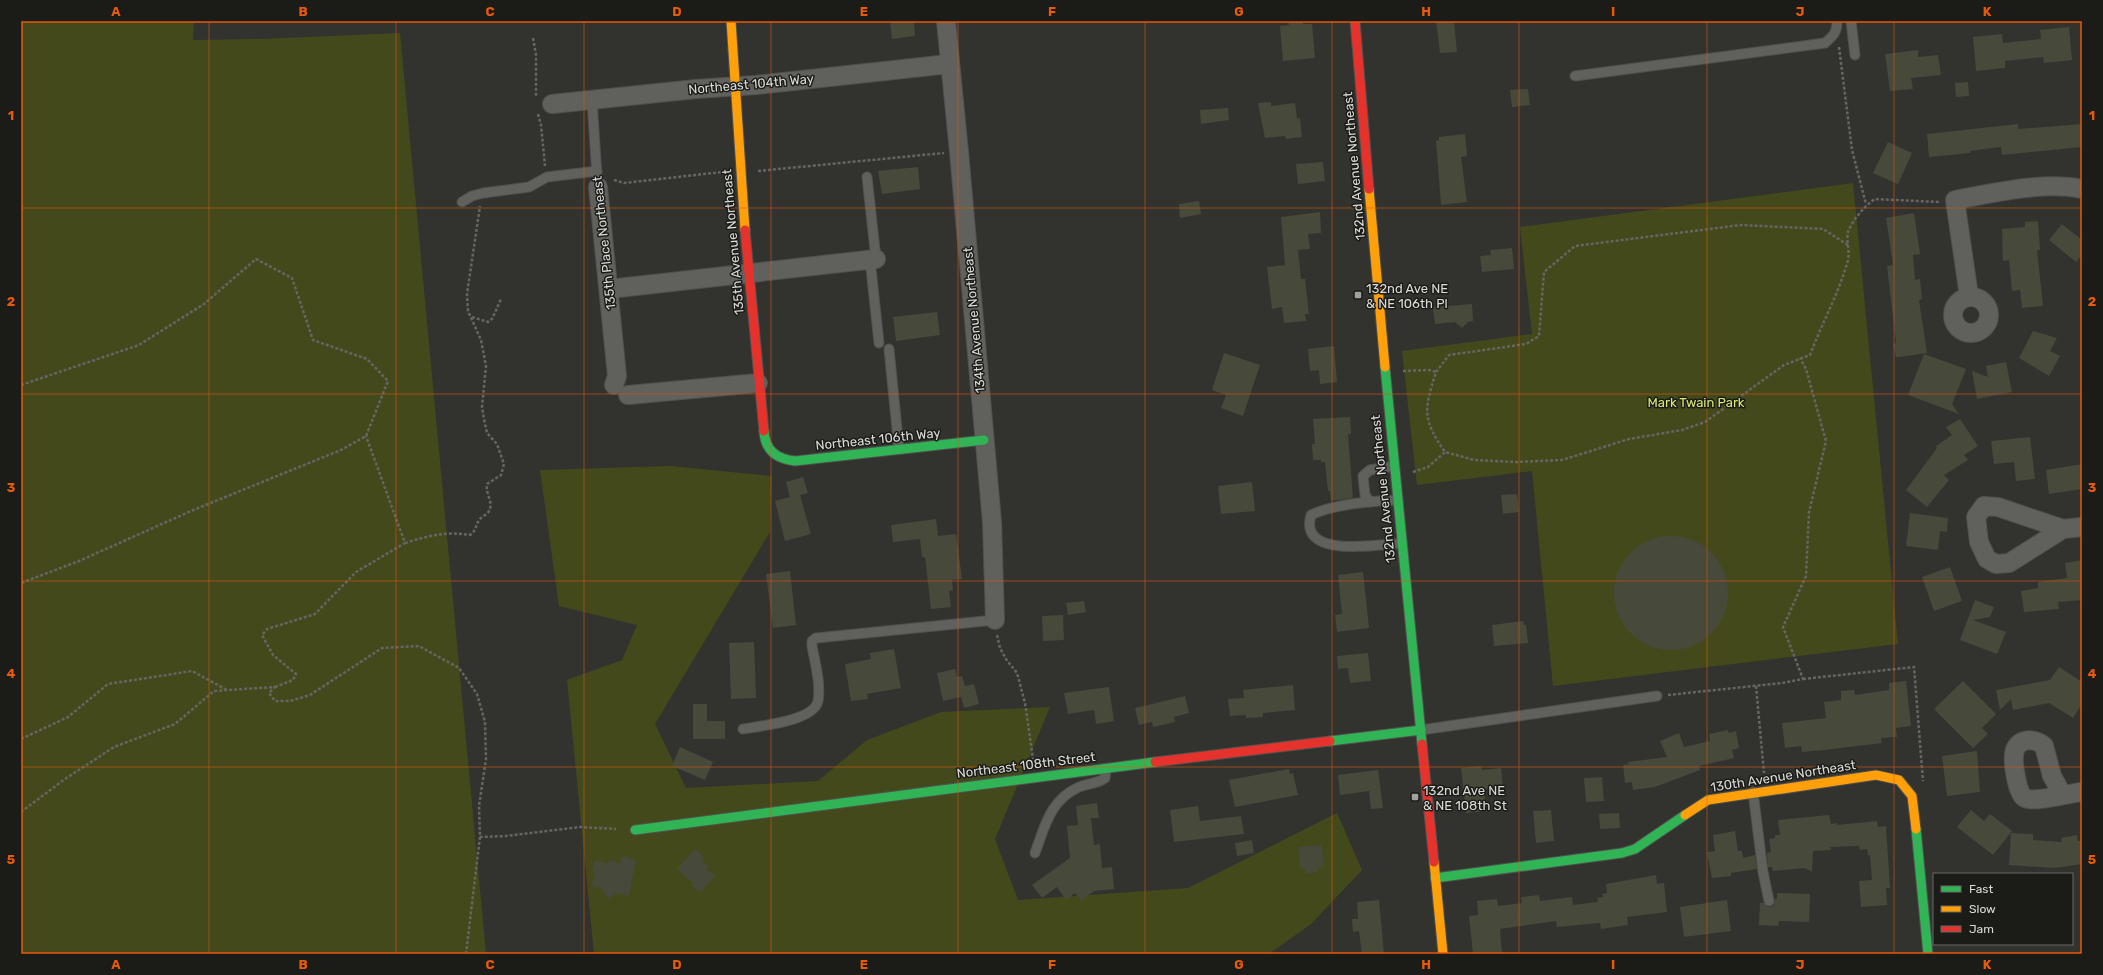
<svg xmlns="http://www.w3.org/2000/svg" width="2103" height="975" font-family="Rubik,sans-serif">
  <rect width="100%" height="100%" fill="#32332f"/>
  <g fill="#44491b">
    <path d="M21,21h173l-1,19 69,-1 138,-6 86,921h-465z"/>
    <path d="M1853,183l45,461 -345,42 -21,-215 -115,14 -15,-134 130,-17 -12,-107z"/>
    <path d="M670,466l102,10 -2,56 -115,192 31,64 132,-7 49,-41 74,-28 109,-5 -55,132 23,61 170,-12 149,-75 25,57 -51,54 -42,30h-675l-27,-274 55,-20 15,-35 -78,-19 -19,-136z"/>
  </g>
  <g fill="#47493a">
    <path d="M890,21h24l1,15 -23,3z"/>
    <path d="M1288,21h15v3h9l3,34 -32,3 -3,-35 9,-1z"/>
    <path d="M1436,21h18l3,31 -17,1z"/>
    <path d="M2069,27l3,33 -28,3 -1,-6 -38,4v7l-29,3 -3,-34 29,-3 1,9 38,-4 -1,-9z"/>
    <path d="M1918,50v7l20,-2 3,20 -30,3 2,11 -23,2 -5,-37z"/>
    <path d="M1968,82l1,14 -13,1 -1,-14z"/>
    <path d="M1528,89l2,16 -18,2 -2,-17z"/>
    <path d="M1271,102v4l24,-3 2,16 3,-1 2,19 -16,2 -1,-3 -20,2 -7,-35z"/>
    <path d="M1228,108l1,12 -28,4 -1,-14z"/>
    <path d="M2018,124v5l64,-5v23l-80,8 -1,-8 -31,4v2l-41,4 -2,-23z"/>
    <path d="M1465,134l2,22 -6,1 6,45 -26,3 -5,-64 3,-1v-3z"/>
    <path d="M1888,142l24,11 -14,31 -25,-11z"/>
    <path d="M1323,162l2,19 -27,3 -2,-20z"/>
    <path d="M918,167l2,22 -38,5 -4,-23z"/>
    <path d="M1199,201l2,13 -21,4 -1,-14z"/>
    <path d="M1320,212l1,21 -13,1 2,15 -12,1 3,29h4l4,35h-4l1,7 -22,2 -2,-16 -10,2 -5,-42 18,-2 -4,-48z"/>
    <path d="M1914,213l6,41 -7,1 2,25 5,-1 2,20 -3,1 8,53 -27,4h-4l-3,-13 3,-1 -9,-77 6,-1 -7,-47z"/>
    <path d="M2038,221l2,29h-3l6,56 -21,2 -2,-18 -8,1 -3,-31 -6,1 -1,-32 23,-2v-5z"/>
    <path d="M2062,224l20,16v15l-6,7 -27,-22z"/>
    <path d="M1512,248l2,21 -32,3 -2,-16 11,-1 -1,-5z"/>
    <path d="M1472,304l1,17 -5,1 -6,6 -7,-6 -20,2 -2,-17z"/>
    <path d="M937,312l3,23 -44,6 -3,-24z"/>
    <path d="M2033,331l24,7 -7,13 10,5 -11,20 -30,-18z"/>
    <path d="M1334,346l3,36 -17,2 -1,-14 -9,1 -2,-22z"/>
    <path d="M1224,353l36,12 -17,51 -22,-8 5,-13 -14,-5z"/>
    <path d="M1924,354l42,15 -14,35 7,10 -51,-19z"/>
    <path d="M2006,362l6,30 -35,7 -5,-28 16,6 -2,-11z"/>
    <path d="M1350,417l1,17h-3l5,64 -22,3 -1,-10h-2l-3,-29h-4v-2h-8l-1,-16h3l-2,-25z"/>
    <path d="M1960,419l18,27 -14,9 4,5 -24,15 5,5 -22,27 -21,-17 31,-42 -1,-2 16,-11 -6,-8z"/>
    <path d="M2030,437l5,42 -19,2 -2,-19 -20,2 -3,-23z"/>
    <path d="M2082,464v25l-33,5 -3,-24z"/>
    <path d="M803,477l5,16 -8,2 11,39 -26,7 -10,-40 15,-4 -4,-15z"/>
    <path d="M1252,482l3,29 -34,3 -3,-28z"/>
    <path d="M1517,494l2,18 -16,2 -2,-19z"/>
    <path d="M1910,513l38,5 -1,14 -7,-1 -2,19 -32,-4z"/>
    <path d="M936,519l2,17 18,-2 6,45 -10,1 1,10 -4,1 2,16 -20,2 -6,-52h-3l-2,-18 -27,3 -2,-17z"/>
    <circle cx="1671" cy="593" r="57"/>
    <path d="M2082,560v40l-24,2 1,7 -35,3 -3,-21 17,-3v-6l29,-4 -2,-15z"/>
    <path d="M1950,567l12,34 -28,10 -12,-34z"/>
    <path d="M790,571l6,54 -23,3 -7,-54z"/>
    <path d="M1363,572l6,56 -32,4 -2,-17 7,-1 -4,-39z"/>
    <path d="M1975,600l19,7 -4,10 -17,3 33,12 -9,22 -37,-14z"/>
    <path d="M1084,601l2,11 -18,3 -2,-12z"/>
    <path d="M1063,615l1,25 -21,1 -1,-25z"/>
    <path d="M1523,621l1,4h2l2,18 -34,3 -2,-21z"/>
    <path d="M754,642l2,56 -25,1 -2,-56z"/>
    <path d="M894,649l7,39 -34,6 1,5 -17,2 -6,-37 26,-5 -1,-6z"/>
    <path d="M1368,653l3,28 -21,2 -2,-15 -10,1 -1,-13z"/>
    <path d="M2059,667l23,15v22l-9,14 -24,-15 -36,7 -2,-11 -11,11 -4,-20 54,-10z"/>
    <path d="M955,669l2,8 5,-1 3,10 9,-2 5,20 -15,4 -3,-11 -18,4 -6,-28z"/>
    <path d="M1906,681l5,45 -15,2 1,9 -16,1 1,5 -58,7 -22,2 -1,-6 -16,2 -3,-25 44,-5 -2,-16 17,-2v-9l13,-1 1,5 34,-5v-7z"/>
    <path d="M1963,681l33,33 -14,14 6,6 -15,14 -39,-39z"/>
    <path d="M1293,685l2,25 -32,3v4l-17,1v-3l-16,1 -2,-17 16,-1 -1,-8z"/>
    <path d="M1109,687l5,34 -18,3 -2,-14 -26,4 -4,-21z"/>
    <path d="M1185,696l4,17 -15,4 1,5 -22,5 -1,-5 -13,3 -4,-17z"/>
    <path d="M693,704h14v17h18v18h-32z"/>
    <path d="M1728,730l1,3 7,-2 3,17 -7,2 2,8 -35,8 1,4 -45,17 -22,3 -1,-8 -7,1 -2,-18 6,-1 -1,-2 39,-5 -7,-16 19,-8 5,14 26,-6 -1,-7z"/>
    <path d="M680,747l33,15 -8,18 -33,-14z"/>
    <path d="M1977,751l3,41 -33,4 -5,-40z"/>
    <path d="M1481,766l1,4 19,-2 2,19 -19,2 2,22 -20,2 -5,-45z"/>
    <path d="M1289,769l1,5 3,-1 5,22 -63,12 -6,-27z"/>
    <path d="M1378,770l5,38 -12,1 -2,-18 -29,4 -2,-20z"/>
    <path d="M1602,777l2,24 -18,1 -2,-24z"/>
    <path d="M1097,803l2,15h-8l3,27 6,-1 2,24 10,-1 2,22 -20,2 -13,10 -6,-8 -9,7 -9,-13 -15,11 -10,-13 38,-27 -3,-32 11,-1 -2,-19z"/>
    <path d="M1198,806l2,15 41,-5 3,18 -70,8 -4,-32z"/>
    <path d="M1551,810l3,31 -18,2 -3,-32z"/>
    <path d="M1971,810l13,11 6,-7 22,17 -19,24 -36,-28z"/>
    <path d="M1619,813l1,15 -20,1 -1,-15z"/>
    <path d="M1829,815l2,9 6,-1v2l40,-4 1,6 8,-1 4,62h-4l1,17 -26,2 -2,-26 13,-1 -2,-25h-2l-1,-6 -7,1 -1,-4 -29,1 1,3 -18,1 -1,21 -7,-4 -32,3 -1,-4h-4l-1,-14 4,-1 -2,-13 6,-1v-3h5l-2,-15z"/>
    <path d="M1735,831l3,20h4l1,7 12,-3 2,14 -26,4v3l-19,2 -5,-26 8,-1 -2,-16z"/>
    <path d="M2011,833l22,1v6l29,2 -1,-4 16,-3 1,6h4v23l-28,4 -45,-3z"/>
    <path d="M1252,840l2,13 -17,3 -2,-13z"/>
    <path d="M1322,845l2,22h-6v5l-12,2 -1,-6h-5l-2,-21z"/>
    <path d="M695,849l9,8 -2,4 7,6 -3,2 9,7 -15,17 -9,-8 2,-2 -16,-14z"/>
    <path d="M622,856l14,4 -7,36 -12,-3 -9,6 -6,-10 -10,-3 3,-12 -3,-1 3,-13 13,4 1,-4 11,3z"/>
    <path d="M1656,875l1,9 7,-1 3,29 -40,5 1,8 -27,4 -1,-6 -43,4 -1,-6 -56,8 2,25h-29l-4,-38 9,-1 -1,-14 20,-2 1,7 24,-3 -1,-6 18,-2 1,6 32,-4 1,8 25,-3 -1,-4 6,-1 -1,-3 5,-1 -1,-9z"/>
    <path d="M1777,893l33,1 -1,28 -30,-1 -1,5 -19,-1 1,-22h4l4,4 5,-1 2,-7h2z"/>
    <path d="M1379,900l5,54h-22l-3,-23 -6,1 -1,-13h6l-1,-17z"/>
    <path d="M1727,900l4,31 -47,6 -4,-30z"/>
  </g>
  <g fill="none" stroke-linecap="round" stroke-linejoin="round">
    <defs>
      <g id="lane">
        <path d="M1851,21l4,34"/>
        <path d="M1575,76l250,-33c8,-7 12,-10 12,-22"/>
        <path d="M592,101l5,75"/>
        <path d="M867,177l9,82"/>
        <path d="M462,202l10,-6 11,-3 46,-6 18,-10 50,-6"/>
        <path d="M870,259l9,84"/>
        <path d="M889,349l10,100"/>
        <path d="M1398,500c-26,1 -64,4 -87,15 -13,44 66,30 91,28"/>
        <path d="M1370,502l-5,-7 -2,-19 7,-6 24,-4"/>
        <path d="M743,729c17,-3 71,-8 75,-28 3,-17 -3,-38 -6,-55v-5l4,-3 179,-18"/>
        <path d="M1421,730l236,-34"/>
        <path d="M1753,792l10,80 6,29"/>
        <path d="M1035,853c10,-27 15,-53 44,-66 10,-4 18,-3 26,-9l1,-9"/>
      </g>
      <g id="street">
        <path d="M946,21l13,131 33,370 3,98"/>
        <path d="M552,104l144,-15 60,-4 193,-21"/>
        <path d="M598,187l19,189 -3,9"/>
        <path d="M609,289l267,-30"/>
        <path d="M1969,296l-14,-96c39,-7 87,-19 127,-11"/>
        <circle cx="1971" cy="315" r="18"/>
        <path d="M628,395l130,-12"/>
        <path d="M2063,529l-65,-22 -14,-1 -8,11 3,25 8,17 9,5 13,-1 54,-34 19,-2"/>
        <path d="M2062,794l-10,-18 -8,-30c-10,-9 -29,-8 -30,9 -1,8 3,40 11,43 10,5 44,-5 57,-6"/>
      </g>
      <g id="fast">
        <path d="M1385,367l37,377"/>
        <path d="M764,431c1,19 12,28 31,30l189,-21"/>
        <path d="M1330,741l91,-11"/>
        <path d="M1916,829l12,125"/>
        <path d="M635,830l520,-68"/>
        <path d="M1435,878l187,-25 13,-4 50,-34"/>
      </g>
      <g id="slow">
        <path d="M731,21l14,209"/>
        <path d="M1369,189l16,178"/>
        <path d="M1685,815l23,-15 168,-25 23,5 13,16 4,33"/>
        <path d="M1434,862l9,92"/>
      </g>
      <g id="jam">
        <path d="M1355,21l14,168"/>
        <path d="M745,230l19,201"/>
        <path d="M1422,744l12,118"/>
        <path d="M1155,762l175,-21"/>
      </g>
    </defs>
    <use href="#lane" stroke="#50514e" stroke-width="11"/>
    <use href="#street" stroke="#50514e" stroke-width="20"/>
    <use href="#fast" stroke="#50514e" stroke-width="11"/>
    <use href="#slow" stroke="#50514e" stroke-width="11"/>
    <use href="#jam" stroke="#50514e" stroke-width="11"/>
    <g stroke="#656663" stroke-width="2.5" stroke-dasharray="3 2" stroke-linecap="butt">
      <path d="M533,38l3,17v42"/>
      <path d="M1839,47l13,103 14,54"/>
      <path d="M538,114l3,11 4,41"/>
      <path d="M758,171l186,-18"/>
      <path d="M614,180l10,3 98,-11"/>
      <path d="M472,317l16,5 4,-3 9,-20"/>
      <path d="M1403,371l26,-1 7,2c-12,38 -14,47 9,80l29,8 42,2 46,-2 67,-21 53,-9 23,-8 79,-57 26,-10c12,-32 29,-62 38,-95 2,-9 -2,-19 0,-28 4,-11 17,-27 27,-33l64,3"/>
      <path d="M1436,372l13,-17 77,-11 13,-8 5,-64 31,-26 166,-21 82,4 25,16"/>
      <path d="M21,385l118,-40 65,-41 52,-45 36,19 21,62 54,19 21,22 -22,55 -25,14 -150,61 -112,50 -58,22"/>
      <path d="M1413,472l15,-5 17,-15"/>
      <path d="M405,543c22,-7 42,-12 65,-8 7,-5 5,-10 10,-16 2,-3 7,-4 9,-8 5,-9 -4,-17 -2,-27l14,-9 3,-11 -7,-20 -10,-11 -3,-14 -2,-12 4,-41 -5,-26 -13,-29 -1,-17 13,-88"/>
      <path d="M997,635l3,13 6,11 11,14 8,30 8,56"/>
      <path d="M1803,679l111,-12 9,114"/>
      <path d="M1756,686l8,87"/>
      <path d="M275,687l18,-7 3,-6 -23,-19 -11,-20 5,-6 48,-15 41,-42 49,-29 -39,-107"/>
      <path d="M1668,695l114,-12 21,-4 -20,-52 23,-51 3,-64 17,-71 -20,-72 -6,-11"/>
      <path d="M21,739l47,-22 40,-33 84,-13 35,19"/>
      <path d="M21,812l44,-33 49,-32 61,-23 39,-33 61,-4 -6,6 6,8h15l20,-6 72,-47 37,-2 40,22 18,26 8,28 1,37 -7,47 1,31 26,-1 74,-9 36,2"/>
      <path d="M466,954l14,-117"/>
    </g>
    <use href="#lane" stroke="#60605d" stroke-width="9"/>
    <use href="#street" stroke="#60605d" stroke-width="18"/>
    <use href="#fast" stroke="#30b455" stroke-width="9"/>
    <use href="#slow" stroke="#ff9f0a" stroke-width="9"/>
    <use href="#jam" stroke="#e5322d" stroke-width="9"/>
  </g>
  <path fill="none" stroke="#e8590c" stroke-width="1" stroke-opacity="0.55" d="M209,21v933M396,21v933M584,21v933M771,21v933M958,21v933M1145,21v933M1332,21v933M1519,21v933M1707,21v933M1894,21v933M21,208h2061M21,394h2061M21,581h2061M21,767h2061"/>
  <g fill="#a0a19d" stroke="#1b1b18" stroke-width="1.5">
    <rect x="1354" y="291" width="8" height="8" rx="2"/>
    <rect x="1411" y="793" width="8" height="8" rx="2"/>
  </g>
  <g text-anchor="middle" dominant-baseline="central" stroke-width="3" stroke-linejoin="round" paint-order="stroke">
    <g font-size="13" fill="#dbdcd8" stroke="#1b1b18">
      <text transform="translate(751 84) rotate(-5)">Northeast 104th Way</text>
      <text transform="translate(1354 166) rotate(-95)">132nd Avenue Northeast</text>
      <text transform="translate(733 242) rotate(-95)">135th Avenue Northeast</text>
      <text transform="translate(604 243) rotate(-96)">135th Place Northeast</text>
      <text transform="translate(974 320) rotate(-95)">134th Avenue Northeast</text>
      <text transform="translate(878 439) rotate(-6)">Northeast 106th Way</text>
      <text transform="translate(1383 489) rotate(-96)">132nd Avenue Northeast</text>
      <text transform="translate(1026 765) rotate(-7)">Northeast 108th Street</text>
      <text transform="translate(1783 776) rotate(-9)">130th Avenue Northeast</text>
    </g>
    <g font-size="13" fill="#dbdcd8" stroke="#1b1b18" text-anchor="start">
      <text x="1366" y="288">132nd Ave NE<tspan x="1366" dy="15">&amp; NE 106th Pl</tspan></text>
      <text x="1423" y="790">132nd Ave NE<tspan x="1423" dy="15">&amp; NE 108th St</tspan></text>
    </g>
    <g font-size="13" fill="#dae973" stroke="#1b1b18">
      <text x="1696" y="402">Mark Twain Park</text>
    </g>
  </g>
  <rect width="2103" height="975" fill="none" stroke="#1b1b18" stroke-width="44"/>
  <rect x="1933" y="873" width="140" height="72" fill="#1b1b18" stroke="#686865"/>
  <rect x="1941" y="886" width="20" height="6" fill="#30b455" stroke="#686865"/>
  <text x="1969" y="893" font-size="12" fill="#dbdcd8">Fast</text>
  <rect x="1941" y="906" width="20" height="6" fill="#ff9f0a" stroke="#686865"/>
  <text x="1969" y="913" font-size="12" fill="#dbdcd8">Slow</text>
  <rect x="1941" y="926" width="20" height="6" fill="#e5322d" stroke="#686865"/>
  <text x="1969" y="933" font-size="12" fill="#dbdcd8">Jam</text>
  <rect x="22" y="22" width="2059" height="931" fill="none" stroke="#e8590c" stroke-width="1.5"/>
  <g font-size="13" text-anchor="middle" font-weight="bold" fill="#e8590c">
    <text x="116" y="16">A</text>
    <text x="303" y="16">B</text>
    <text x="490" y="16">C</text>
    <text x="677" y="16">D</text>
    <text x="864" y="16">E</text>
    <text x="1052" y="16">F</text>
    <text x="1239" y="16">G</text>
    <text x="1426" y="16">H</text>
    <text x="1613" y="16">I</text>
    <text x="1800" y="16">J</text>
    <text x="1987" y="16">K</text>
    <text x="11" y="120">1</text>
    <text x="2092" y="120">1</text>
    <text x="11" y="306">2</text>
    <text x="2092" y="306">2</text>
    <text x="11" y="492">3</text>
    <text x="2092" y="492">3</text>
    <text x="11" y="678">4</text>
    <text x="2092" y="678">4</text>
    <text x="11" y="864">5</text>
    <text x="2092" y="864">5</text>
    <text x="116" y="969">A</text>
    <text x="303" y="969">B</text>
    <text x="490" y="969">C</text>
    <text x="677" y="969">D</text>
    <text x="864" y="969">E</text>
    <text x="1052" y="969">F</text>
    <text x="1239" y="969">G</text>
    <text x="1426" y="969">H</text>
    <text x="1613" y="969">I</text>
    <text x="1800" y="969">J</text>
    <text x="1987" y="969">K</text>
  </g>
</svg>
